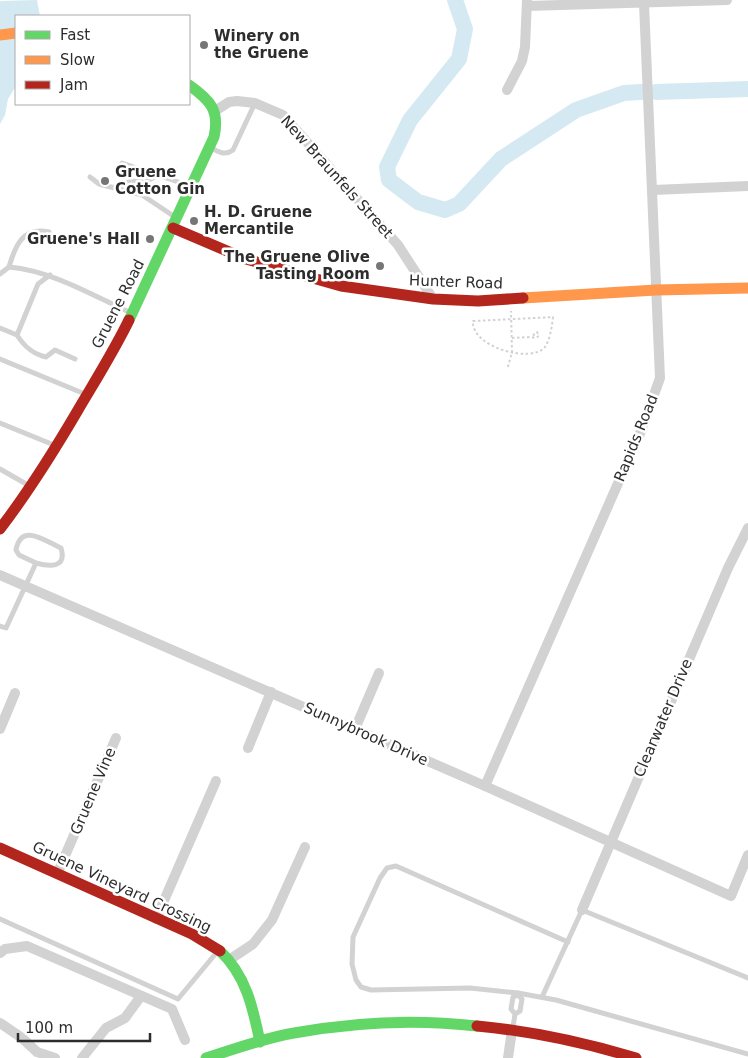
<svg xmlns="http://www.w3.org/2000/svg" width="748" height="1058" font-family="'DejaVu Sans',sans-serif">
  <rect width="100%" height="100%" fill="#fff"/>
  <path fill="#d5e9f2" d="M37,0l3,16h-24v70l-8,13 -3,16 -5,9v-123z"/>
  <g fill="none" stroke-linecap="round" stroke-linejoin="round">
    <g stroke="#d5e9f2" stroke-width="16">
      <path d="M455,0l10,29 -6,30 -49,61 -23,47 2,13 29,22 27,8 14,-6 42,-45 75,-49 48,-17 17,-1"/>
      <path d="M656,92l92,-3"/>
    </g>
    <g stroke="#d2d2d2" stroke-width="2" stroke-dasharray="2.5 2.5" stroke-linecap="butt">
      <path d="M553,317c-1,9 -3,23 -8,30 -14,17 -74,0 -72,-26z"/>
      <path d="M512,338l19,-1 4,1 4,-2 -2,-4 -6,5"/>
      <path d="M508,367l4,-15 -1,-41"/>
    </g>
    <g stroke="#d2d2d2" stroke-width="5">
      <path d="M211,148c8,4 14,8 22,2l22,-47"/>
      <path d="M122,163l68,23"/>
      <path d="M90,177l9,7 43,11 33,22"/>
      <path d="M114,187l17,-6 14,1 13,-7"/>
      <path d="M9,267c6,-21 14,-41 40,-35"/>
      <path d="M0,274l9,-7c43,4 81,27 120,45"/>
      <path d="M0,328l17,7 21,-51 12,-9"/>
      <path d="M17,335c7,11 15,19 29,22l9,-7 20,9"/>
      <path d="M0,359l85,35"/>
      <path d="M0,423l54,22"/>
      <path d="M0,469l28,16"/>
      <path d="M0,626l6,2 30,-65 -17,-8 -3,-5c5,-28 29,-9 45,-2 6,20 -11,19 -25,15"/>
      <path d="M0,919l178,80 39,-47"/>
      <path d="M518,993l-48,-5 -99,2 -10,-3 -5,-7 -4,-16 1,-27 27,-59 7,-10 9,-2 172,76"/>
      <path d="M518,995v-2l38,7 192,54"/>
      <path d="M542,997l40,-87 166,68"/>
      <path d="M513,1027l2,-13 5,-3 2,-12 -4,-4 -5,2 -2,12 4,5"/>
    </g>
    <g stroke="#d2d2d2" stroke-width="10">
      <path d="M527,6l200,-6"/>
      <path d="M507,90l15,-29 3,-14 2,-47"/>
      <path d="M215,111l14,-9 8,-1 18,2 28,12 115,130 35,54"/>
      <path d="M653,190l95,-4"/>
      <path d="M0,575l485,211 246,110 17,-41"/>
      <path d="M0,729l15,-36"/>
      <path d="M355,729l24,-56"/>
      <path d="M248,748l23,-56"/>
      <path d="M485,786l156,-355 19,-53 -16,-374"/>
      <path d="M58,872l58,-134"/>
      <path d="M582,910l146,-342 20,-40"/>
      <path d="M156,919l60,-138"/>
      <path d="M0,953l5,-4 22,-3 145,63 13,31"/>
      <path d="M229,960l24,-16 19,-24 33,-73"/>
      <path d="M0,1023l22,15 15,14 18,6"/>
      <path d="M82,1058l24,-30 19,-10 16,-22"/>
      <path d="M508,1058l4,-28"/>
    </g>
    <g stroke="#63d668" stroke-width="11">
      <path d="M129,320l85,-183c6,-27 -4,-37 -25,-52"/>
      <path d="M220,951c26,24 33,57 40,91"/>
      <path d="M206,1058c29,-9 58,-20 88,-25 60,-11 123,-14 183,-7"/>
    </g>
    <g stroke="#ff974d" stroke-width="11">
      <path d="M0,35l16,-2"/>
      <path d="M523,298l133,-8 92,-2"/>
    </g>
    <g stroke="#b3261e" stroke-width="11">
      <path d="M173,228l73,31 95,27 92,13 45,2 45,-3"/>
      <path d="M0,529c29,-38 54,-78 78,-119 17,-29 36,-59 51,-90"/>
      <path d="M0,848l192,86 28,17"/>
      <path d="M477,1026c54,5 106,16 159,32"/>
    </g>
  </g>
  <g fill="#767676" stroke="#fff" stroke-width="2">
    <circle cx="204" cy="45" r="5"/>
    <circle cx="105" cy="181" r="5"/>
    <circle cx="194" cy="221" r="5"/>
    <circle cx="150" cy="239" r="5"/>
    <circle cx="380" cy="266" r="5"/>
  </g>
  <g text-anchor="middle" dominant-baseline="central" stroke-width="5" stroke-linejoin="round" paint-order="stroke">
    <g font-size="15" font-weight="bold" fill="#2d2d2d" stroke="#fff" text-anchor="start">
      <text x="214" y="36">Winery on<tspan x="214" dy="17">the Gruene</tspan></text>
      <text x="115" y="172">Gruene<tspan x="115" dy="17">Cotton Gin</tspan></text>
      <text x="204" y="212">H. D. Gruene<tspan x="204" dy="17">Mercantile</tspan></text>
      <text x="140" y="239" text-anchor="end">Gruene's Hall</text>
      <text x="370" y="257" text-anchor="end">The Gruene Olive<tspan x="370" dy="17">Tasting Room</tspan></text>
    </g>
    <g font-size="15" fill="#2d2d2d" stroke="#fff">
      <text transform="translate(337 177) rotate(48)">New Braunfels Street</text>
      <text transform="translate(456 282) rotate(2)">Hunter Road</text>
      <text transform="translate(118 304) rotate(-63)">Gruene Road</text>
      <text transform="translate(636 438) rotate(-68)">Rapids Road</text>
      <text transform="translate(663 718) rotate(-67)">Clearwater Drive</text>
      <text transform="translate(366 734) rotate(24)">Sunnybrook Drive</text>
      <text transform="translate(93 791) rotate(-67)">Gruene Vine</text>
      <text transform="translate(122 887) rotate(25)">Gruene Vineyard Crossing</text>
    </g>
  </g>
  <rect x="15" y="15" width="175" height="90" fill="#ffffff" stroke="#ababab"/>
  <rect x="25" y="31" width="25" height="8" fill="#63d668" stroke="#ababab"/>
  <text x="60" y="40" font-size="15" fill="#2d2d2d">Fast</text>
  <rect x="25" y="56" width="25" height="8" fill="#ff974d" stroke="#ababab"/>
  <text x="60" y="65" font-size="15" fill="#2d2d2d">Slow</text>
  <rect x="25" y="81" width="25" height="8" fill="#b3261e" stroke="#ababab"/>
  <text x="60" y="90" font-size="15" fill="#2d2d2d">Jam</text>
  <path d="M18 1033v8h132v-8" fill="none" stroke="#2d2d2d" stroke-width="2.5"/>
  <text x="25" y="1033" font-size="15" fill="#2d2d2d" stroke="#ffffff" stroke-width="4" paint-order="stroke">100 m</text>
</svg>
